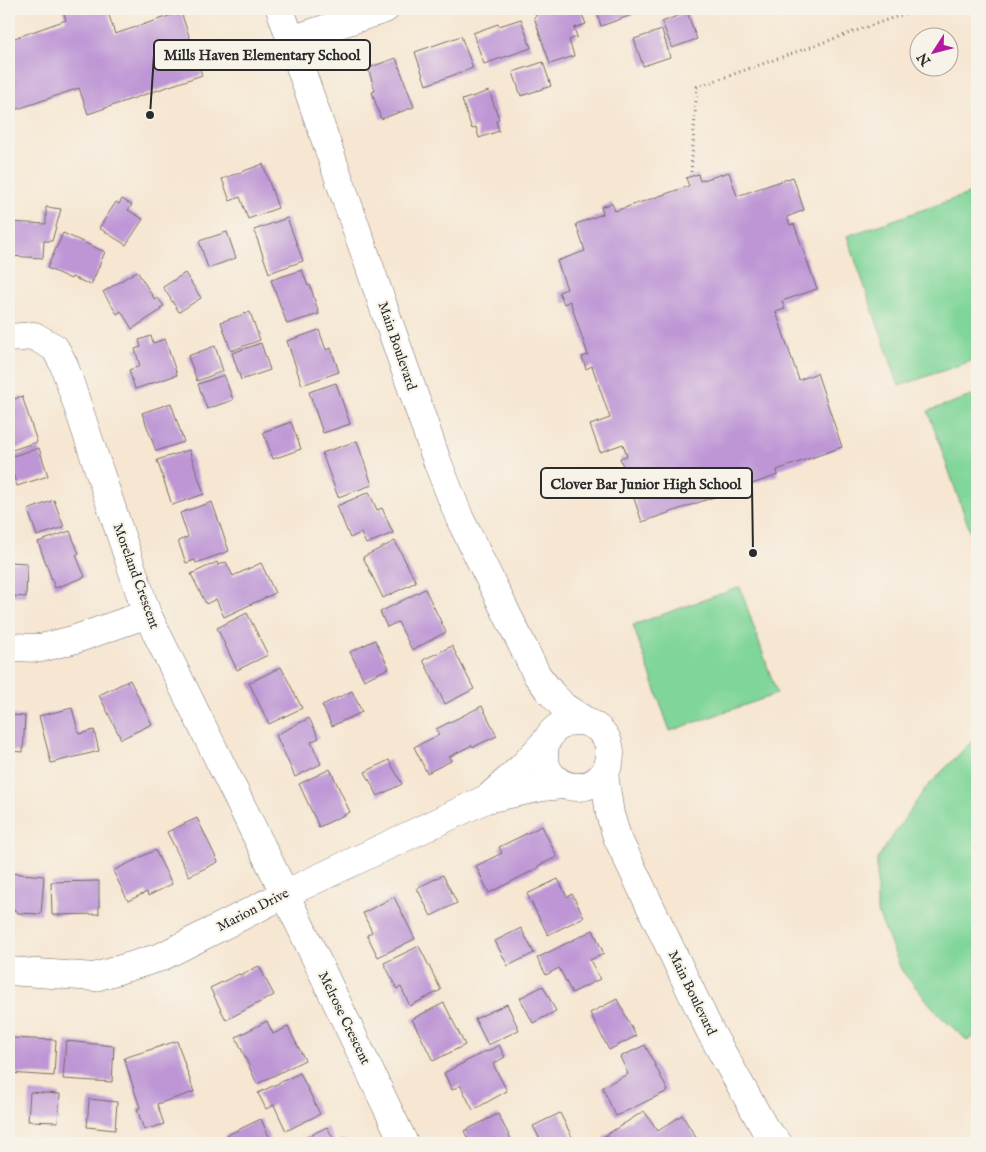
<svg xmlns="http://www.w3.org/2000/svg" width="986" height="1152" font-family="'IM FELL English',serif">
  <rect width="100%" height="100%" fill="#f7f3e8"/>
  <filter id="ink" filterUnits="userSpaceOnUse"><feTurbulence type="fractalNoise" baseFrequency=".02" numOctaves="2"/><feDisplacementMap in="SourceGraphic" scale="10" xChannelSelector="R" yChannelSelector="G"/><feConvolveMatrix kernelMatrix="1 2 1 2 8 2 1 2 1" color-interpolation-filters="sRGB"/></filter>
  <filter id="wash" filterUnits="userSpaceOnUse"><feTurbulence type="fractalNoise" baseFrequency=".0096" numOctaves="4" result="noise"/><feDisplacementMap in="SourceGraphic" scale="20" xChannelSelector="R" yChannelSelector="G"/><feGaussianBlur stdDeviation="1.12" result="paint"/><feColorMatrix in="noise" values="0 0 0 0 0 0 0 0 0 0 0 0 0 0 0 0 0 1.4 0 .05"/><feComposite in="paint" operator="in"/></filter>
  <g filter="url(#wash)">
    <rect width="100%" height="100%" fill="#f6e6d2"/>
    <g fill="#80d69a" stroke="#568062">
      <path d="M977,191v168l-78,27 -52,-150z"/>
      <path d="M977,394v157l-49,-140z"/>
      <path d="M740,587l37,107 -107,37 -37,-106z"/>
      <path d="M977,738v294l-9,9 -28,-25 -38,-45 -25,-60v-52l48,-70 44,-45z"/>
    </g>
    <g id="blocks">
      <g fill="#be96d5">
        <path d="M62,9h45l8,25 66,-22 21,63 -114,39 -9,-26 -70,24v-82l3,9 54,-19z"/>
        <path d="M543,9h37l6,15 -12,4 3,9 -8,3 5,16 -24,8 -16,-47 2,-1 -1,-5z"/>
        <path d="M596,9h49l1,1 -45,16z"/>
        <path d="M687,12l10,27 -25,9 -10,-26z"/>
        <path d="M521,19l10,29 -47,16 -11,-31 25,-9 1,2z"/>
        <path d="M662,30l8,27 -27,9 -9,-27z"/>
        <path d="M461,36l12,32 -47,17 -11,-33z"/>
        <path d="M396,58l18,49 -33,12 -9,-27 3,-1 -7,-23z"/>
        <path d="M543,62l8,24 -30,10 -8,-24z"/>
        <path d="M489,91l10,28 -3,2 3,10 -20,7 -3,-11 -4,2 -10,-29z"/>
        <path d="M263,164l15,44 -30,11 -8,-22 -10,4 -8,-22z"/>
        <path d="M729,172l8,24 56,-19 11,33 -17,7 3,8 4,-1 23,65 -35,12 3,8 -9,3 23,68 18,-7 25,74 -65,23 1,5 -136,47 -22,-64 7,-2 -4,-12 -23,8 -10,-27 20,-7 -18,-52 -6,3 -4,-12 6,-2 -18,-54 -6,3 -5,-12 8,-3 -10,-28 28,-10 -9,-27 27,-10 -2,-7 11,-4 3,8 74,-25 -3,-8 12,-4 2,7z"/>
        <path d="M122,199l10,6 -4,5 15,9 -17,26 -27,-17 17,-26 3,2z"/>
        <path d="M46,207l15,2 -9,32h-8l-1,17 -34,-2v-34l37,2z"/>
        <path d="M287,218l16,43 -34,12 -15,-43z"/>
        <path d="M227,232l9,26 -28,10 -9,-27z"/>
        <path d="M63,233l42,19 -14,33 -19,-8 -1,2 -24,-11z"/>
        <path d="M302,270l6,16 2,-1 9,29 -32,10 -16,-44z"/>
        <path d="M137,271l18,29 3,-2 6,8 -4,2 1,2 -29,19 -11,-18 -4,3 -14,-22z"/>
        <path d="M185,273l16,25 -22,14 -16,-25z"/>
        <path d="M250,312l10,28 -29,11 -10,-29z"/>
        <path d="M319,330l7,20 5,-2 8,24 -37,13 -15,-44z"/>
        <path d="M151,336l2,7 12,-4 12,36 -42,14 -6,-19 11,-4 -5,-17 6,-2 -2,-7z"/>
        <path d="M261,343l9,27 -29,10 -9,-27z"/>
        <path d="M215,346l8,25 -26,10 -9,-25z"/>
        <path d="M224,375l9,25 -26,9 -9,-25z"/>
        <path d="M336,383l14,41 -27,9 -14,-41z"/>
        <path d="M22,396l15,46 -28,9v-50z"/>
        <path d="M171,403l13,39 -28,9 -14,-38z"/>
        <path d="M291,422l10,27 -28,10 -10,-27z"/>
        <path d="M357,441l15,44 -34,12 -16,-44z"/>
        <path d="M39,448l9,28 -31,10 -8,-24v-5z"/>
        <path d="M189,450l15,44 -32,11 -15,-45z"/>
        <path d="M369,492l8,18 5,-2 11,25 -27,11 -5,-11 -11,5 -13,-32z"/>
        <path d="M54,500l10,27 -27,9 -9,-26z"/>
        <path d="M212,502l17,49 -33,12 -1,-3 -9,3 -8,-22 10,-4 -8,-24z"/>
        <path d="M70,531l9,23 -3,1 9,22 -30,11 -17,-46z"/>
        <path d="M395,541l21,41 -33,16 -20,-41z"/>
        <path d="M9,562l18,1 -1,34 -17,-1z"/>
        <path d="M217,562l1,3 8,-3 7,14 28,-13 14,30 -51,24 -8,-18 -10,5 -15,-30z"/>
        <path d="M425,589l21,43 -34,18 -14,-28 -11,5 -7,-15z"/>
        <path d="M247,613l21,42 -31,15 -20,-42z"/>
        <path d="M375,640l14,28 -25,12 -14,-28z"/>
        <path d="M452,646l22,43 -29,15 -22,-44z"/>
        <path d="M281,667l21,41 -33,16 -20,-41z"/>
        <path d="M130,680l22,44 -31,15 -22,-44z"/>
        <path d="M352,691l10,21 -30,14 -10,-21z"/>
        <path d="M482,706l15,30 -24,11 -1,-2 -23,12 2,4 -24,12 -13,-26 25,-12 -3,-6z"/>
        <path d="M72,708l7,26 15,-4 5,21 -48,12 -12,-47z"/>
        <path d="M9,715l16,1 -2,36 -14,-1z"/>
        <path d="M309,718l10,20 -8,4 10,22 -26,13 -19,-42z"/>
        <path d="M389,760l13,24 -24,12 -13,-24z"/>
        <path d="M330,769l20,43 -31,15 -20,-43z"/>
        <path d="M197,818l21,44 -29,14 -22,-44z"/>
        <path d="M542,826l15,31 -19,9v2l-49,25 -13,-27 26,-13 -3,-6z"/>
        <path d="M155,850l17,34 -24,12 -1,-4 -19,9 -15,-30z"/>
        <path d="M9,873l35,3 -3,38 -24,-1v-2l-8,-1z"/>
        <path d="M443,875l14,28 -26,13 -14,-28z"/>
        <path d="M558,879l9,18 5,-3 12,23 -36,18 -21,-41z"/>
        <path d="M99,881v33l-47,1 -1,-33z"/>
        <path d="M394,897l21,42 -37,18 -11,-22 5,-3 -9,-19z"/>
        <path d="M521,928l13,25 -26,13 -13,-25z"/>
        <path d="M593,930l11,24 -14,6 10,19 -28,14 -13,-25 -13,7 -9,-17z"/>
        <path d="M419,946l22,44 -31,16 -9,-19 -4,2 -13,-26z"/>
        <path d="M259,966l15,29 -48,25 -16,-32 29,-14 1,1z"/>
        <path d="M543,986l13,25 -23,12 -13,-25z"/>
        <path d="M617,999l19,37 -27,14 -19,-37z"/>
        <path d="M444,1003l21,42 -32,16 -21,-42z"/>
        <path d="M507,1004l12,26 -31,15 -13,-26z"/>
        <path d="M267,1021l6,13 15,-7 17,33 -48,24 -21,-47z"/>
        <path d="M10,1038l46,2 -2,36 -45,-3z"/>
        <path d="M66,1041l48,5 -2,36 -49,-3z"/>
        <path d="M177,1041l17,51 -37,12 7,20 -20,6 -7,-21 3,-1 -16,-50z"/>
        <path d="M499,1045l6,12 -12,7 14,27 -34,19 -13,-25 -8,5 -8,-17 42,-22 1,1z"/>
        <path d="M645,1045l23,46 -52,25 -14,-29 26,-13 -8,-17z"/>
        <path d="M300,1073l20,41 -34,17 -12,-26 -8,4 -8,-16z"/>
        <path d="M30,1092l30,2 -2,28 -30,-1z"/>
        <path d="M89,1099l28,3 -2,28 -28,-3z"/>
        <path d="M644,1111l14,20 24,-16 15,24 -6,4h-84l-4,-6z"/>
        <path d="M560,1113l13,26 -9,4h-22l-9,-17z"/>
        <path d="M498,1114l15,29h-43l-6,-12z"/>
        <path d="M261,1119l11,24h-43l-4,-7z"/>
        <path d="M327,1127l9,16 8,-4 2,4h-52z"/>
      </g>
    </g>
  </g>
  <g filter="url(#ink)">
    <use href="#blocks" fill-opacity="0" stroke="#726c65" stroke-width="1"/>
    <g fill="none" stroke-linecap="round" stroke-linejoin="round">
      <defs>
        <g id="minor">
          <path d="M280,9l157,452 23,58 77,156 14,18 13,14 26,17"/>
          <path d="M291,40l94,-31"/>
          <path d="M9,338l25,-2 21,12 9,17 83,249 138,280 119,249"/>
          <path d="M9,647l32,1 35,-9 71,-25"/>
          <circle cx="577" cy="754" r="33"/>
          <path d="M604,774l6,40 7,23 93,194 55,98 13,14"/>
          <path d="M489,797l33,-30 24,-26"/>
          <path d="M9,971l86,6 66,-20 124,-63 201,-95 56,-12 21,-2"/>
        </g>
      </defs>
      <use href="#minor" stroke="#726c65" stroke-width="29"/>
      <path stroke="#726c65" stroke-width="3" stroke-dasharray="1 4" stroke-linecap="butt" d="M691,172l6,-85 221,-78"/>
      <use href="#minor" stroke="#fff" stroke-width="28"/>
    </g>
  </g>
  <g text-anchor="middle" dominant-baseline="central" stroke-width="4.5" stroke-linejoin="round" paint-order="stroke">
    <g font-size="14" fill="#2b2b2b" stroke="#f7f3e8">
      <text transform="translate(397 346) rotate(71)">Main Boulevard</text>
      <text transform="translate(136 576) rotate(70)">Moreland Crescent</text>
      <text transform="translate(253 910) rotate(-27)">Marion Drive</text>
      <text transform="translate(692 993) rotate(64)">Main Boulevard</text>
      <text transform="translate(344 1018) rotate(64)">Melrose Crescent</text>
    </g>
  </g>
  <path fill="none" stroke="#2b2b2b" stroke-width="2" d="M150 115L154 55M753 553L752 483"/>
  <g fill="#2b2b2b" stroke="#f7f3e8" stroke-width="2">
    <circle cx="150" cy="115" r="5"/>
    <circle cx="753" cy="553" r="5"/>
  </g>
  <g fill="#f7f3e8" stroke="#2b2b2b" stroke-width="2">
    <rect x="154" y="40" width="216" height="30" rx="5"/>
    <rect x="541" y="468" width="211" height="30" rx="5"/>
  </g>
  <g font-size="15" text-anchor="middle" font-weight="bold" fill="#2b2b2b">
    <text x="262" y="60">Mills Haven Elementary School</text>
    <text x="646" y="489">Clover Bar Junior High School</text>
  </g>
  <rect width="986" height="1152" fill="none" stroke="#f7f3e8" stroke-width="30"/>
  <g transform="translate(934 52) rotate(234)"><circle r="24" fill="#f7f3e8" stroke="#a5a39c"/>
  <path d="M0-4L9 19L0 12L-9 19Z" fill="#b5179e"/>
  <text y="-8" font-size="14" font-weight="bold" text-anchor="middle" fill="#2b2b2b">N</text>
  </g>
</svg>
